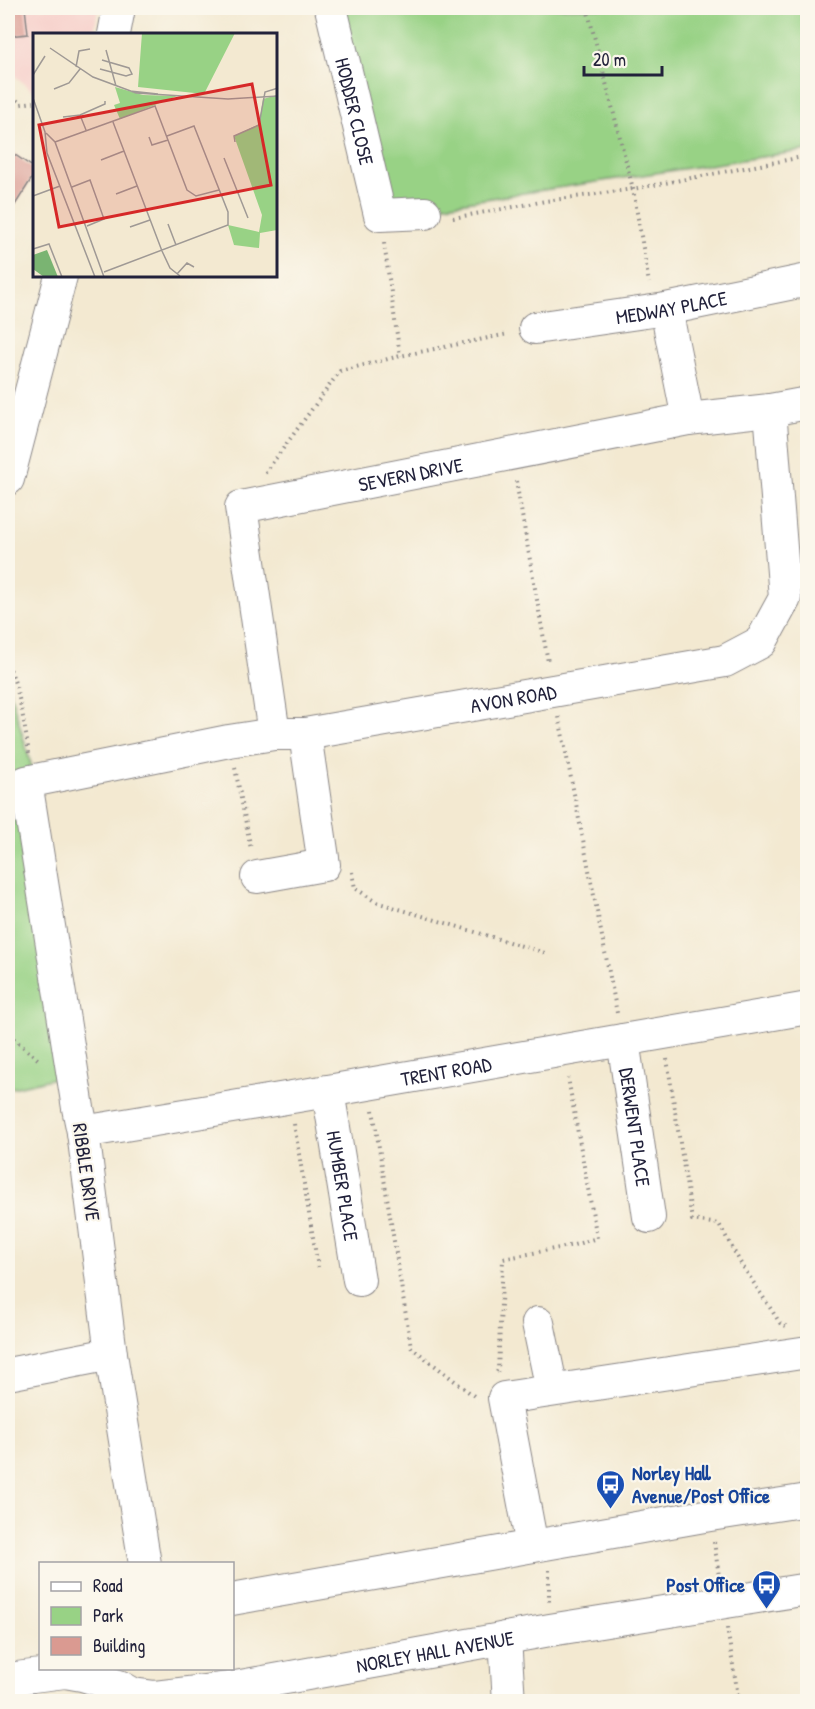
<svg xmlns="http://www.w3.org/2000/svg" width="815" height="1709" font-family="'Patrick Hand',sans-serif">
  <rect width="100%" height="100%" fill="#fbf7ec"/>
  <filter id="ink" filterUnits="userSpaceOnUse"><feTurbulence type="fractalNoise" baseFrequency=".0167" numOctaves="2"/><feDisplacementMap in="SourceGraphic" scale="12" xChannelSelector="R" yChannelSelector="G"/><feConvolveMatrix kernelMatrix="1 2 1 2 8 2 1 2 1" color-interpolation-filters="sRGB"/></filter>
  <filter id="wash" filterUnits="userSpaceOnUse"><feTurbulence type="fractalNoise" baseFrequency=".008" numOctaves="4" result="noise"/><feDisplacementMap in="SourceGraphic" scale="24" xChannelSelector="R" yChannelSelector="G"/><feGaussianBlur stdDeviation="1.35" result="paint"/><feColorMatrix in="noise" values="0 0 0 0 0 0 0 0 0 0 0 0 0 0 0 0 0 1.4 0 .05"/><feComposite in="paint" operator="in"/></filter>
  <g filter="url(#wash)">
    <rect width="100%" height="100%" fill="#f3e9d1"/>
    <path fill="#f7d0cb" d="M8,8h90l-4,26h-60v58l-26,-22z"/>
    <g fill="#98d285" stroke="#5d7a60" stroke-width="1.5">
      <path d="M326,8h481v142l-427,65z"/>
      <path d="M8,685l24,83 40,306 -64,15z"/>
    </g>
    <g id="blocks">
      <g fill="#da9a91">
        <path d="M8,8h17l3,26 -20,2z"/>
        <path d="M8,150l26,18v7l-26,41z"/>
      </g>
    </g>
  </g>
  <g filter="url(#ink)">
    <use href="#blocks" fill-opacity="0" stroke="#8a8686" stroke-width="1.5"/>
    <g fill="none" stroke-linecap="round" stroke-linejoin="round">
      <defs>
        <g id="minor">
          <path id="s1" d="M331,8l49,207 45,-2"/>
          <path d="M114,34l5,-26"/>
          <path d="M666,309l22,110"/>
          <path id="s2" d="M535,328l131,-19 142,-29"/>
          <path d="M8,479l53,-203"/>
          <path id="s3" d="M274,734l-33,-227 447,-88 82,-9 38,-7"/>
          <path d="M257,877l67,-12 -19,-131"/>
          <path id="s4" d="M623,1040l26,177"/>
          <path id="s5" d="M328,1091l31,189"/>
          <path id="s6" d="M83,1132l245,-41 480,-83"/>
          <path d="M538,1323l14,67"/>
          <path d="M8,1374l103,-20"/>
          <path d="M532,1546l-28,-148 304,-46"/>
          <path id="s7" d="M145,1564l-34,-210 -28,-222 -5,-24 -52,-326 203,-41 45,-7h31l420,-73 36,-19 24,-44 -15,-188"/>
          <path d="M232,1599l478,-84 98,-15"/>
          <path d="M505,1638l4,64"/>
          <path id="s8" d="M65,1672l17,3 37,11 14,8 22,3 75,-9 320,-58 258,-41"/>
          <path d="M8,1679l57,-7 8,-4"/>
        </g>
      </defs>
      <use href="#minor" stroke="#8a8686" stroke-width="34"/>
      <g stroke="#8a8686" stroke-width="4" stroke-dasharray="1.5 4.5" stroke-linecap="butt">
        <path d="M587,8l46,181 16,94"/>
        <path d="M8,92l13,12 13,-2"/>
        <path d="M453,218l93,-17 87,-12 175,-33"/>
        <path d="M384,243l16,113"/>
        <path d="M265,473l75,-102 60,-15 108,-22"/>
        <path d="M516,481l32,181"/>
        <path d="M8,664c12,28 16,59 21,89"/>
        <path d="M559,717l58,296"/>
        <path d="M235,768l16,81"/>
        <path d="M352,872l3,16 21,14 169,51"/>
        <path d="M8,1039l5,-1 28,24"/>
        <path d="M667,1059l25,161 27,4 21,38 40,61 6,3"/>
        <path d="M373,1110l38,237 63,49h3"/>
        <path d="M294,1124l24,143"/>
        <path d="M497,1372l1,-2 5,-111 71,-14 23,-7 -29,-160"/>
        <path d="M714,1542l5,34"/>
        <path d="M549,1570v32"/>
        <path d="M727,1628l12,74"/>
      </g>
      <use href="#minor" stroke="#fff" stroke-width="32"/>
    </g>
  </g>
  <defs>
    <symbol id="bus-pin" viewBox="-11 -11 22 30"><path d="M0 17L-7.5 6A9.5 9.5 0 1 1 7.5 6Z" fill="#1a4fb4" stroke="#fbf7ec"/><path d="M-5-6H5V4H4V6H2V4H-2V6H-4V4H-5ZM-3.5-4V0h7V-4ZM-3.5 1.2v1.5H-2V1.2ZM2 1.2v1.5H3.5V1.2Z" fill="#fff"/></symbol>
  </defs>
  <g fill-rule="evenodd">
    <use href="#bus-pin" x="594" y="1468" width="33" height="45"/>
    <use href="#bus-pin" x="750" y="1568" width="33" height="45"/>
  </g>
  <g text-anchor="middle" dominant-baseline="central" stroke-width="4.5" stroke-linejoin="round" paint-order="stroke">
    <g font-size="20" fill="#22223b" stroke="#fbf7ec">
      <text stroke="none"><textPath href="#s1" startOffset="106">HODDER CLOSE</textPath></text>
      <text stroke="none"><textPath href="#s2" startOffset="138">MEDWAY PLACE</textPath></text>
      <text stroke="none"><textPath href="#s3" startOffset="402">SEVERN DRIVE</textPath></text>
      <text stroke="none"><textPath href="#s7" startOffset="1286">AVON ROAD</textPath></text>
      <text stroke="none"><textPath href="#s6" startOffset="368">TRENT ROAD</textPath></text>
      <text stroke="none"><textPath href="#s4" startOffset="88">DERWENT PLACE</textPath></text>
      <text transform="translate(87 1172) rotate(82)">RIBBLE DRIVE</text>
      <text stroke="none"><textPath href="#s5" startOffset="96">HUMBER PLACE</textPath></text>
      <text stroke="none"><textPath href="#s8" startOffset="378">NORLEY HALL AVENUE</textPath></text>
    </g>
    <g font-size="20" font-weight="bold" fill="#164399" stroke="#fbf7ec" text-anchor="start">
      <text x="632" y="1472">Norley Hall<tspan x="632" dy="23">Avenue/Post Office</tspan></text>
      <text x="745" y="1584" text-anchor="end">Post Office</text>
    </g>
  </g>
  <g transform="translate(33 33)">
    <rect width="244" height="244" fill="#f3e9d1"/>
    <path d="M109,0h93l-31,61 -66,-7zM82,54l28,8 34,1 -57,23 -6,-14 6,-2zM244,62v135l-17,3 -1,15 -25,-3 -6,-20 31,7 3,-17 -28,-79 25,-12 4,-25z" fill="#98d285"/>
    <path d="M14,217l11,27h-14l-11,-8v-14z" fill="#7ab472"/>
    <path fill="none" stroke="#9f9995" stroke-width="1.5" d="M17,15l43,29 43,16 92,6 50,-3M73,17l10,36M43,34l3,-16 11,-2M67,36l26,7 6,-2 -3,-6 -27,-8M0,42l12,-19M21,56l15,-6 11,-14M97,58l28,3M0,65l12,34 2,21 48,124M47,82l25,-11v-3M30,84l17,-2 6,15M80,89l49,129 8,17 10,8M13,100l9,9 49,135M116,104l3,8 16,-5M22,109l100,-36 32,84 9,6 23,-6M202,109l-1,-6 25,-11 6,-33 13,-4M191,125l24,60M68,127l23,-9M39,154l18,-7 14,39 -17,7M83,161l21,-8M0,163l27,-10M135,191l8,21M97,194l20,-7M0,216l16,-5 13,33M71,239l124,-47v-13l-34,-86 -27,10M144,241l10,-11 7,4"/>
    <path fill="#d62828" fill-opacity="0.15" stroke="#d62828" stroke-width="3" d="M219,51l19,101 -212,42 -20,-102z"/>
    <rect width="244" height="244" fill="none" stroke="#22223b" stroke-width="3"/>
  </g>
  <rect width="815" height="1709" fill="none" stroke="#fbf7ec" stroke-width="30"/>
  <rect x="39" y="1562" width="195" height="108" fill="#fbf7ec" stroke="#a4a2a5" stroke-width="1.5"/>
  <rect x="51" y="1582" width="30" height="9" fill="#ffffff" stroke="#a4a2a5" stroke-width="1.5"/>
  <text x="93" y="1592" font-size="18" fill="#22223b">Road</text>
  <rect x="51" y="1607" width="30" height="18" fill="#98d285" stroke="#a4a2a5" stroke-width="1.5"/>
  <text x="93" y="1622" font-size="18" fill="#22223b">Park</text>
  <rect x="51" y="1637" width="30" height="18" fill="#da9a91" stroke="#a4a2a5" stroke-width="1.5"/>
  <text x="93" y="1652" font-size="18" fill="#22223b">Building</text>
  <path d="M584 66v9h78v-9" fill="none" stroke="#22223b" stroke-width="3"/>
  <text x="593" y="66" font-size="18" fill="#22223b" stroke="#fbf7ec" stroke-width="4.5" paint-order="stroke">20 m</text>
</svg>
